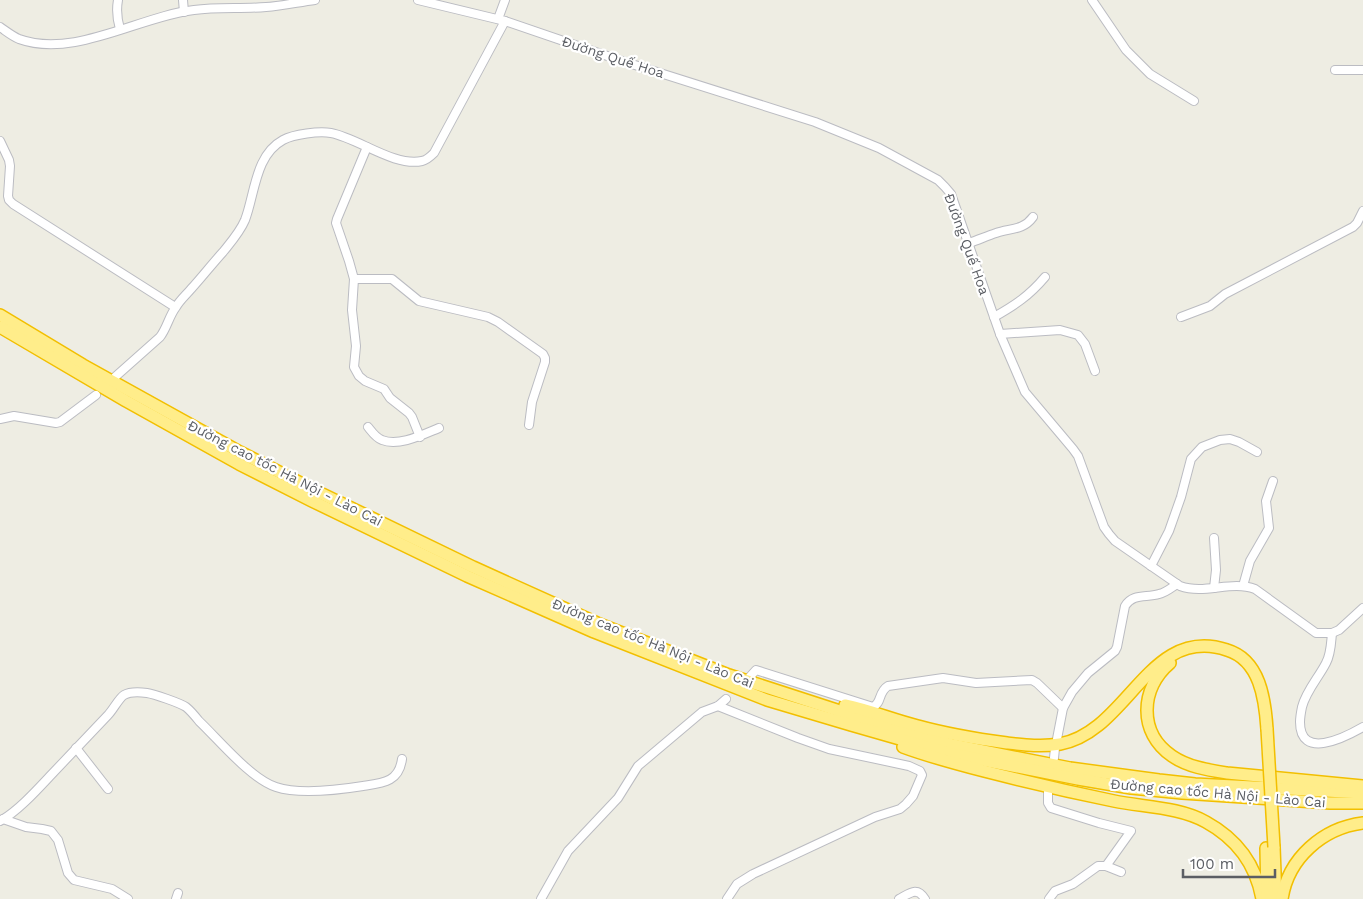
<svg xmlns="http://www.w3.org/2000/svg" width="1363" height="899" font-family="'Work Sans',sans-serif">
  <rect width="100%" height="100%" fill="#eeede3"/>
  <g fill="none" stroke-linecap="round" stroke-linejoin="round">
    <defs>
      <g id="minor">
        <path d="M118,0c-2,11 -1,19 2,29"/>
        <path d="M183,0l1,12"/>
        <path d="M418,0l87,21 114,39 196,62 64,26 59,32 7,7 6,7 49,140 25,58 48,57 5,7 26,71 5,7 6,7 65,45c25,9 51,-6 75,3l61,44h16l7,-3 24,-22"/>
        <path d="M1092,0l34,50 24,24 44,27"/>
        <path d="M498,19l7,-19"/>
        <path d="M0,27c6,4 12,9 19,12 55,20 121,-23 175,-29 24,-3 48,-1 72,-3 17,-1 33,-5 49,-7"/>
        <path d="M1335,70h28"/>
        <path d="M0,141l9,19 1,6 -2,30 1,4 4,4 162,103"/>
        <path d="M367,147l-30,72 -1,4 13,38 5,18 -2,31 4,36 -2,21 5,9 6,5 19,8 6,9 19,15 3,4 8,20"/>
        <path d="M969,243c9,-3 18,-7 27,-10 13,-5 27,-2 37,-16"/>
        <path d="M354,279h38l27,22 69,16 10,5 45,32 2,4v4l-13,40 -3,23"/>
        <path d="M994,317c21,-12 35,-21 51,-40"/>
        <path d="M1181,317l29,-11 15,-12 128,-67 4,-4 6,-12"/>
        <path d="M1000,334l60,-4 18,5 7,9 10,27"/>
        <path d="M115,377l45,-40c7,-9 9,-21 16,-30 4,-7 10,-12 15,-18 11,-12 21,-25 32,-37 8,-10 17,-20 22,-32 10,-26 10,-65 38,-80 11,-6 36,-9 48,-7 27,5 63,34 91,28 5,-1 8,-4 12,-8l71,-132"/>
        <path d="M0,419l14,-3 42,7 4,-1 36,-27"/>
        <path d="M368,427c4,5 8,11 14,13 17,7 42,-6 57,-12"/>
        <path d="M1151,566l18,-35 12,-34 10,-38 11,-12 18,-7 10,-1 9,3 18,10"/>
        <path d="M1243,586l7,-25 19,-33 -3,-27 7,-20"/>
        <path d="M1214,588l2,-18 -2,-32"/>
        <path d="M1332,633c-1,10 -1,21 -6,30 -7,14 -20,28 -24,44 -1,5 -2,10 -2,15 0,38 44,16 63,5"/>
        <path d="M746,681l10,-11 117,37c9,-4 5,-15 15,-21l55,-8 33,5 56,-3 5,3 26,25"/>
        <path d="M718,706l80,32 31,11 80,17 11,5 2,4 -9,21 -7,8 -6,5 -25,8 -122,57 -16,10 -10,15"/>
        <path d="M1057,739l6,-31 9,-16 16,-19 27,-22 2,-4 8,-41c8,-13 21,-8 34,-12 6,-1 12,-6 18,-10"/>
        <path d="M76,748l32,41"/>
        <path d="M1054,758l1,-10"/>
        <path d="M1048,792v11l3,5 48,15 32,8 -25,35"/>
        <path d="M3,819l23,8 16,2 9,2 7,9 10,33 6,7 38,9 16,10"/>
        <path d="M0,821c17,-9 37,-31 51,-46 19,-20 38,-40 57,-60 5,-5 11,-17 16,-20 7,-4 16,-3 23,-2 7,1 33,10 39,14 5,4 9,9 13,14 20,19 52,58 77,66 24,8 62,3 87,-1 20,-3 36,-4 39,-27"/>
        <path d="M176,899l2,-6"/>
        <path d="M541,899l27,-48 50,-53 20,-32 64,-54 16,-6 8,-7"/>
        <path d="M899,899c11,-6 18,-13 26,0"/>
        <path d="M1049,899l6,-8 18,-7 25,-18h8l15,6"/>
      </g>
      <g id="highway">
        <path d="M0,315l83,50 157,87 74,38 159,77 124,56 132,52 163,53 61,17 117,23 89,12 36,4 168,9"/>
        <path d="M0,327l126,74 113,63 73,37 155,75 127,56 173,68 84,25 101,29 126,25 53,9 51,5 148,10h33"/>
        <path d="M1170,663c-30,25 -32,70 2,93 16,11 36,14 55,17l136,13"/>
        <path d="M845,705c25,5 48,15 73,21 29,8 59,13 89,17 18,2 35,4 53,1 68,-12 89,-120 167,-94 33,10 38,49 40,79"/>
        <path d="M903,747c27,10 54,17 81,24 43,11 86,21 130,30 29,6 66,6 92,21 31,17 50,43 56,77"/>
        <path d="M1274,847l2,52"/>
        <path d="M1266,848l1,50"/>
        <path d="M1282,899c6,-41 41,-71 81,-76"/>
      </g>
    </defs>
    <use href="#minor" stroke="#bbbcc2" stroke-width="10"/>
    <use href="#highway" stroke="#f2bf00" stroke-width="14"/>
    <use href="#minor" stroke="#fff" stroke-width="8"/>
    <use href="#highway" stroke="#ffed8a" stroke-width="11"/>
    <defs>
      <path id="highway-bridge" d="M1267,729l7,118"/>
    </defs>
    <use href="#highway-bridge" stroke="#f2bf00" stroke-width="14" stroke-linecap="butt"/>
    <use href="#highway-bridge" stroke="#ffed8a" stroke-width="11"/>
  </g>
  <g text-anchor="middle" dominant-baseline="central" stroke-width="4.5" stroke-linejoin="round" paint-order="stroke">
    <g font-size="14" fill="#5b5e64" stroke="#fff">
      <text transform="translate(613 57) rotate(18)">Đường Quế Hoa</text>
      <text transform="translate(967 244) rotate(70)">Đường Quế Hoa</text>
      <text transform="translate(285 473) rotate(27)">Đường cao tốc Hà Nội - Lào Cai</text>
      <text transform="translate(653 643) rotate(22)">Đường cao tốc Hà Nội - Lào Cai</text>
      <text transform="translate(1218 793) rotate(5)">Đường cao tốc Hà Nội - Lào Cai</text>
    </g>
  </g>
  <path d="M1183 869v8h92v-8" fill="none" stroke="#5b5e64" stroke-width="2.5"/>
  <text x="1190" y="869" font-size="15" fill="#5b5e64" stroke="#ffffff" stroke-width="4" paint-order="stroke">100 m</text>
</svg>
